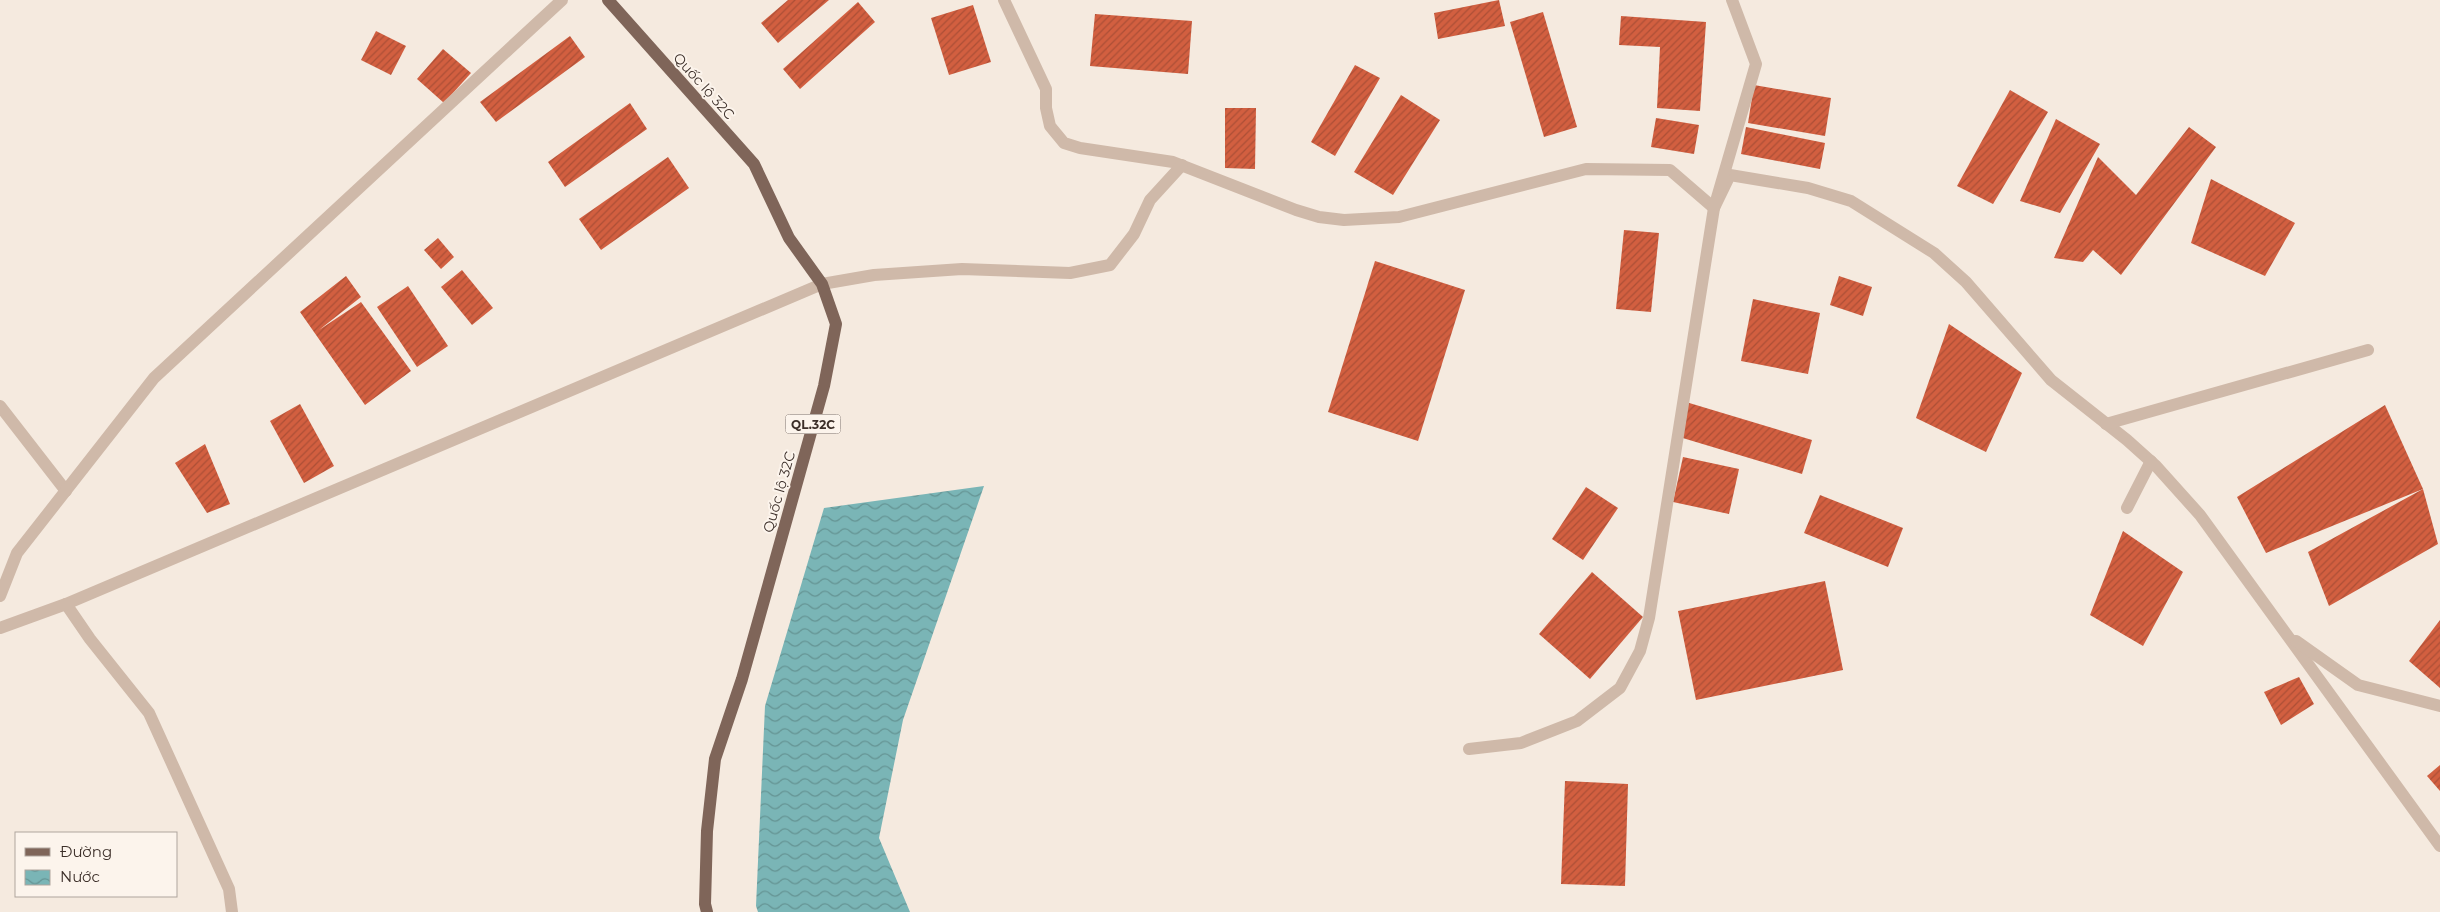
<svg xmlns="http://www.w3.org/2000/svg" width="2440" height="912" font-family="Montserrat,sans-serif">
  <defs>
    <pattern id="water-waves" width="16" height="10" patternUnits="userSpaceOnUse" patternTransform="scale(1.25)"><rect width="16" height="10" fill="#7ab5b6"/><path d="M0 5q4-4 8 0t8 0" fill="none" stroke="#659494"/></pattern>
    <pattern id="building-hatch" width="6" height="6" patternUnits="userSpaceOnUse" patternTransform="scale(1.25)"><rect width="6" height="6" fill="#d25f40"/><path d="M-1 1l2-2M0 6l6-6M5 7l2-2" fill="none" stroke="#ac4f36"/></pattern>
  </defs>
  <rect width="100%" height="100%" fill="#f5eadf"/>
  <path fill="url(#water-waves)" d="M984,486l-81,234 -24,118 31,74h-152l-2,-6 9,-200 59,-198z"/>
  <g fill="url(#building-hatch)">
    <path d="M788,0h41l-51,43 -17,-20z"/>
    <path d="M1499,0l6,26 -67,13 -4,-26z"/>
    <path d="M858,2l17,20 -75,67 -17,-20z"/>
    <path d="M973,5l18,57 -42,13 -18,-57z"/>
    <path d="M1543,12l34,115 -33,10 -34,-115z"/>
    <path d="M1095,14l97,7 -4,53 -98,-8z"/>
    <path d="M1621,16l85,6 -6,89 -43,-3 3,-61 -41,-2z"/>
    <path d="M376,31l30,15 -15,29 -30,-15z"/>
    <path d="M570,36l15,21 -89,65 -16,-20z"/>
    <path d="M443,49l28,24 -27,30 -27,-24z"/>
    <path d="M1355,65l25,13 -45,78 -24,-14z"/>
    <path d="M1754,85l77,13 -6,38 -77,-13z"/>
    <path d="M2010,90l38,22 -55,92 -36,-18z"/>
    <path d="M1401,95l39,25 -47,75 -39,-23z"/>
    <path d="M630,103l17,26 -82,58 -17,-25z"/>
    <path d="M1225,108h31l-1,61 -30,-1z"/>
    <path d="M1656,118l43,7 -5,29 -43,-7z"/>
    <path d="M2056,119l44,25 -40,69 -40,-12z"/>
    <path d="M1746,127l79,16 -5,26 -79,-15z"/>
    <path d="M2189,127l27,20 -95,128 -28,-25 -10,12 -29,-4 44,-101 38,38z"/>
    <path d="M668,157l21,31 -88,62 -22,-31z"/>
    <path d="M2211,179l84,44 -30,53 -74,-33z"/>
    <path d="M1624,230l35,3 -8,79 -35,-3z"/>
    <path d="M438,238l16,19 -13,12 -17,-19z"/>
    <path d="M1375,261l90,29 -47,151 -90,-29z"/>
    <path d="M462,270l31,38 -21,17 -31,-38z"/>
    <path d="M346,276l15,21 -42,33 42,-28 50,69 -46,34 -65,-93z"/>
    <path d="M1839,276l33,11 -9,29 -33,-11z"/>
    <path d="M408,286l40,60 -31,21 -40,-60z"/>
    <path d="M1753,299l67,14 -12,61 -67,-13z"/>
    <path d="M1949,324l73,49 -36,79 -70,-34z"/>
    <path d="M1686,402l126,38 -10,34 -126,-38z"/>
    <path d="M300,404l34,62 -30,17 -34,-62z"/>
    <path d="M2385,405l38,84 -157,64 -29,-56z"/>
    <path d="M205,444l25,60 -23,9 -32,-50z"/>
    <path d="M1683,457l56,12 -10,45 -56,-12z"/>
    <path d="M1586,487l32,21 -35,52 -31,-21z"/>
    <path d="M2423,489l15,55 -109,62 -21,-54z"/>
    <path d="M1820,495l83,33 -15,39 -84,-34z"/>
    <path d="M2123,531l60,41 -40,74 -53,-31z"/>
    <path d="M1592,572l51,45 -53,62 -51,-45z"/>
    <path d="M1825,581l18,89 -147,30 -18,-89z"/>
    <path d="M2440,620v68l-31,-27z"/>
    <path d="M2299,677l15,27 -33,21 -17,-33z"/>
    <path d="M2440,765v26l-13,-15z"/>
    <path d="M1565,781l63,3 -3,102 -64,-2z"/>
  </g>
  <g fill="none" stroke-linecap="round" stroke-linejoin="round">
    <g stroke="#cfb9a9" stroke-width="12">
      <path d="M1004,0l42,89v19l4,18 14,17 16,5 93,14 123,48 23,7 25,3 55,-3 187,-48 84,1 44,38 16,-33 78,13 43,13 83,52 32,29 85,98 76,60 29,26 44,49 240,331"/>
      <path d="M0,406l66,85"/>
      <path d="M2106,424l262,-74"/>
      <path d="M2127,508l24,-47"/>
      <path d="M0,596l17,-43 137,-175 408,-378"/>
      <path d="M66,604l24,35 59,74 80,176 3,23"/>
      <path d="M0,628l66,-24 756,-320 52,-9 88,-6 108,4 40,-8 24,-31 16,-34 32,-35"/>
      <path d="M2296,641l62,44 82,21"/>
      <path d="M1469,749l52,-6 56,-22 43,-33 20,-37 9,-33 65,-410 42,-144 -24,-64"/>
    </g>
    <path stroke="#7f6559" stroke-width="12" d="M608,0l146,164 35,74 33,46 14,40 -12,62 -82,293 -27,80 -8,72 -2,73 2,8"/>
  </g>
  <g text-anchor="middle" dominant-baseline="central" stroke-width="4" stroke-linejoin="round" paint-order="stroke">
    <rect fill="#fcf4ec" stroke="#766a64" stroke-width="1" x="785.5" y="414.5" width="55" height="19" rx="4"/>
    <g font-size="12" font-weight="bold" fill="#3c2f29">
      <text x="813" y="424">QL.32C</text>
    </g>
    <g font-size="14" fill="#3c2f29" stroke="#fcf4ec">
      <text transform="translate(704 86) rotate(48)">Quốc lộ 32C</text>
      <text transform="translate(779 492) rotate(-74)">Quốc lộ 32C</text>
    </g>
  </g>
  <rect x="15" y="832" width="162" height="65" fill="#fcf4ec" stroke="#afa59e"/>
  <rect x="25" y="848" width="25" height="8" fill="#7f6559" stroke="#afa59e"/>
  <text x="60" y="857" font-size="15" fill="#3c2f29">Đường</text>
  <rect x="25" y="870" width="25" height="15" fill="url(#water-waves)" stroke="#afa59e"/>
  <text x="60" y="882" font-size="15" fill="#3c2f29">Nước</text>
</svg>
